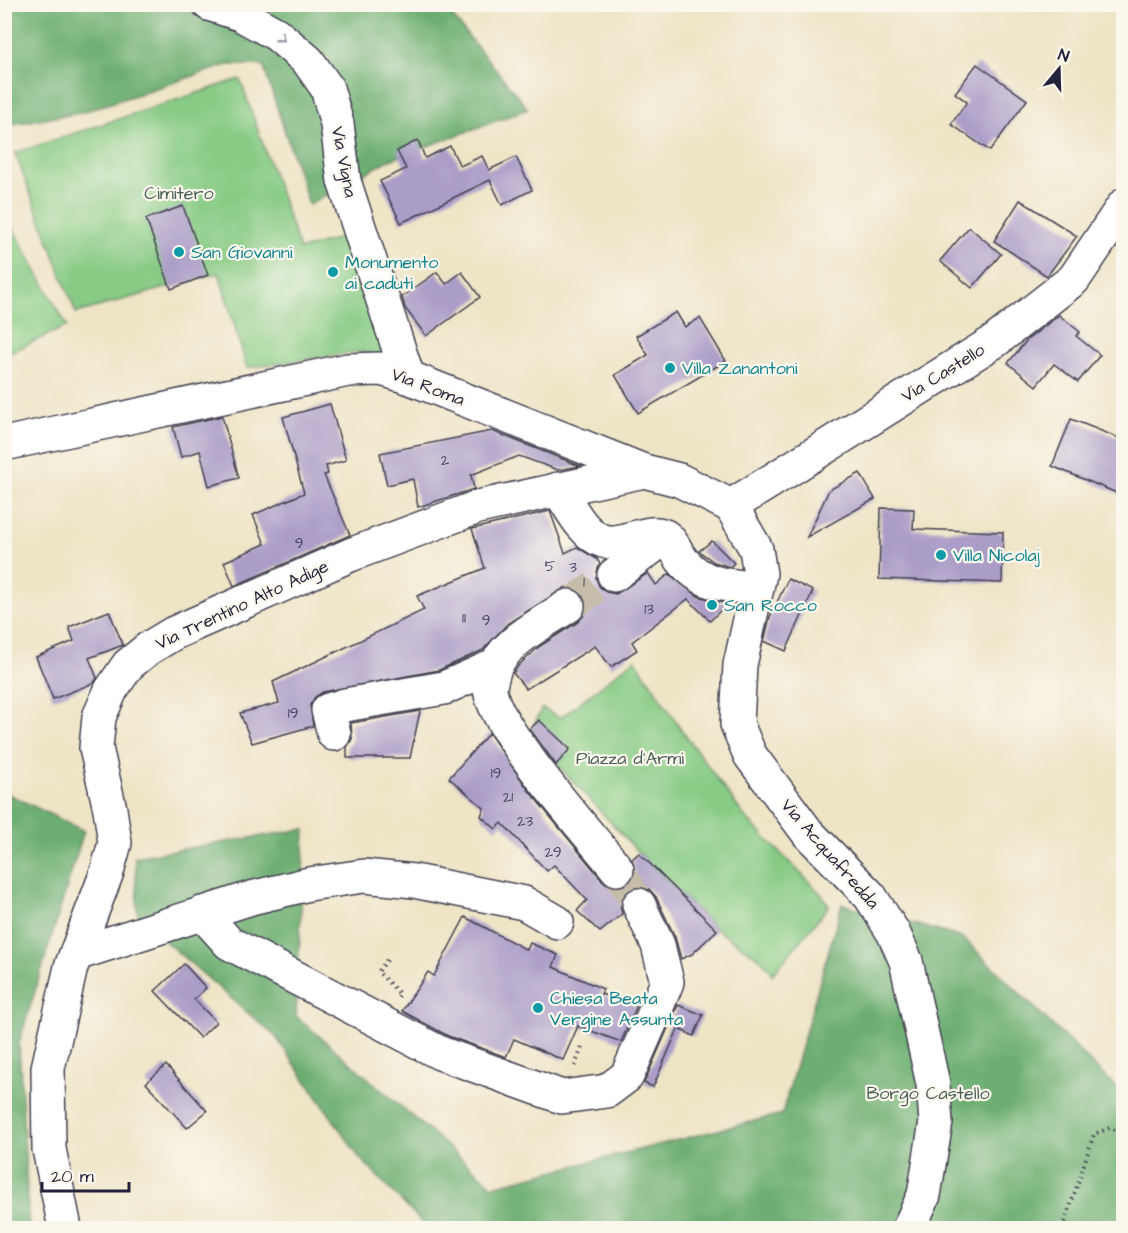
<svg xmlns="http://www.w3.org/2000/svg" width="1128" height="1233" font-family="'Architects Daughter',sans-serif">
  <rect width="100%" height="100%" fill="#fbf7ec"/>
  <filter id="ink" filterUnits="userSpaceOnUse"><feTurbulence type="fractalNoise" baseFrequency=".0167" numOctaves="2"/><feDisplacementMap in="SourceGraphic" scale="12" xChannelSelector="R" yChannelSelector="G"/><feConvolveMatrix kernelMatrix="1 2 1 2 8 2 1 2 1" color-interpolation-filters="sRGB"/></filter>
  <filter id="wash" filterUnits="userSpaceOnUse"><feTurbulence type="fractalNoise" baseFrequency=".008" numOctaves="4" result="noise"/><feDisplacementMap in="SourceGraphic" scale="24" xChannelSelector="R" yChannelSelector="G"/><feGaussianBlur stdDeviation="1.35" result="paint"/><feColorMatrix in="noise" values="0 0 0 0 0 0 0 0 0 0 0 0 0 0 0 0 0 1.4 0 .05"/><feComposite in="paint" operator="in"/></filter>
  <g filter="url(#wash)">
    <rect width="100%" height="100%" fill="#eee4c6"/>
    <g fill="#87cb84" stroke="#547660" stroke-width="1.5">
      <path d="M240,79l60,171 50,-15 43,122 -35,-5 -111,16 -28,-95 -143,40 -61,-160z"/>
      <path d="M5,214l62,112 -62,29h-1z"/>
      <path d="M635,659l48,73 62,85 77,78 7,11 -57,69 -2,-6 -12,-12 -41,-27 -78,-77 -82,-89 -23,-39 8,-17 18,10z"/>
    </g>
    <g fill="#6daf72" stroke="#486856" stroke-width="1.5">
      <path d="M5,4l438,1 85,104 -141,52 -78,44 -46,-140h-36l-147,48 -75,12z"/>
      <path d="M4,792l80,39 -65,212 10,185h-24z"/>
      <path d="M305,829l-9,187 197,170 289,-72 60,-210 121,34 160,156v134h-696l-68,-71 -83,-120 -138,-119 -3,-61z"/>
    </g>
    <g id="blocks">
      <g fill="#aa9dc8">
        <path d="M977,64l50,36 -37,51 -39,-27 16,-22 -12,-9z"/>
        <path d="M418,140l7,18 25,-12 10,20 22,-10 7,14 27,-13 16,33 -30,15 -12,-25 -89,43 -21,-42 26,-12 -9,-18z"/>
        <path d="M1020,200l57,36 -30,40 -53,-35z"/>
        <path d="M183,206l25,69 -37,14 -25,-70z"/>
        <path d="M969,227l32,27 -29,34 -32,-27z"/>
        <path d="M437,272l9,12 16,-12 18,25 -54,39 -21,-28 -3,-11z"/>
        <path d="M676,312l9,15 15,-9 26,43 -88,52 -23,-38 33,-20 -12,-19z"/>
        <path d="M1059,315l21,17 -4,4 24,19 -22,27 -24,-18 -18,22 -28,-23 19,-23z"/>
        <path d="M330,404l16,56 -20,6 2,8 -4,1 26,60 -116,51 -10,-24 41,-18 -12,-29 51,-22 -21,-76z"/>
        <path d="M222,416l17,62 -30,8 -9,-35 -19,6 -8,-30z"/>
        <path d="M1071,419l53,21v56l-72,-30z"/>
        <path d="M492,431l88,35 -22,4 -39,-14 -48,19 3,14 -56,18 -5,-28 -26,6 -7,-32z"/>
        <path d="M860,473l15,26 -68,38 22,-47z"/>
        <path d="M881,508l33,1 -1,20 90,3 -1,51 -123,-4z"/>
        <path d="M550,511l15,42 12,-6 20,12 3,5 -4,14 3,8 7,6 10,2 32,-21 8,12 13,-11 29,22 29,8 -17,17 -22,-22 -56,43 5,8 -26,17 -16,-21 -69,43 -13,-16 5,-7 22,-20 38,-24 7,-8 2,-10 -4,-9 -7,-6 -10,-2 -58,36 -25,27 -44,20 -116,22 -8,5 -5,8 3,21 -61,17 -12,-30 39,-10 -6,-21 151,-72 -7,-14 68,-28 -13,-39z"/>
        <path d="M712,541l22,22 -4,4 -16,-5 -15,-11z"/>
        <path d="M788,579l25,12 -27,60 -22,-10 6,-24z"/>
        <path d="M109,611l14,34 -34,13 8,20 -3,5 -41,16 -17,-42 38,-16 -5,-14z"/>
        <path d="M420,711l-10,47h-63v-11l5,-8 -1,-16z"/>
        <path d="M539,720l31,29 -14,16 -26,-36z"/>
        <path d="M489,733l41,59 73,89 7,5 10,2 8,-4 7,-9 -3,-16 7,-6 78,77 -25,24 -11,5 -6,-22 -19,-40 -7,-8 -9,-3 -8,2 -8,6 -4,10 2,10 -22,18 -23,-21 10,-11 -33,-35 -7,6 -45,-48 -6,6 -15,-13 3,-8 -35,-30z"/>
        <path d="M465,917l62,33 3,-7 28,12 -5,12 50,22 -2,5 36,11 -16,37 -43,-16 -15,34 -49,-21 -8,18 -58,-21 -46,-25 26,-39 6,4z"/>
        <path d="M184,964l22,24 -12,11 22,23 -16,16 -45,-47z"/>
        <path d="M678,1005l25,10 -9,21 -16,-7 -25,58 -9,-4z"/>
        <path d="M166,1065l41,46 -20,17 -41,-45z"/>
      </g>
    </g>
  </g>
  <g filter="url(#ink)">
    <use href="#blocks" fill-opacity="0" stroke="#413f50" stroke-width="1.5"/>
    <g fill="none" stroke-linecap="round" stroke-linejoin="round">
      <g stroke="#c5bdaa" stroke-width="33" stroke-dasharray="33 16" stroke-linecap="butt">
        <path d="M568,606l46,-31"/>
        <path d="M617,869l22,36"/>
      </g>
      <defs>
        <g id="minor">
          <path d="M209,4l31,10 36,20 32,27 19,27 10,36 7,57 64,196"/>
          <path d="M4,444l344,-74 33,-1 27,8 236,94 35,9 52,26 25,43 4,25 -20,91 -3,59 13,31 58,78 62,63 23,36 13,29 27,123 3,38 -12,73 -15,33"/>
          <path d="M558,489c11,16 25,46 45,52 18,6 49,-15 63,-4 7,5 11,16 16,23 20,25 45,26 75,28"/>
          <path d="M731,506l264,-165 79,-62 50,-74"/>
          <path d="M614,575l52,-38"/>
          <path d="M568,606c-23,16 -57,32 -71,57 -3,6 -7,20 -7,27 5,39 99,144 127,179"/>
          <path d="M334,734l-6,-24 17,-5 99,-17 52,-23"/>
          <path d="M202,913l27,30 211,110 122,44 45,-6 20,-15 25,-57 15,-37 -9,-37 -19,-40"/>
          <path d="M76,954l175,-56 58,-14 55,-8 50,5 110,22 33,19"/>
          <path d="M65,1228l-16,-79 -1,-81 23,-101 36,-95 8,-29 -5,-34 -14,-61 3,-31 12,-27 17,-25 21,-17 25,-15 176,-78 128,-48 166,-36"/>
        </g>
      </defs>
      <use href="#minor" stroke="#413f50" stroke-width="36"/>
      <g stroke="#413f50" stroke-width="4" stroke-dasharray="1.5 4.5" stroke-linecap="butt">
        <path d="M387,960l-9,12 22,22 -2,3"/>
        <path d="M575,1066l8,-22"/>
        <path d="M1063,1228l31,-94 16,-6 14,5"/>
      </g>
      <use href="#minor" stroke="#fff" stroke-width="33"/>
    </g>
    <defs><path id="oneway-chevron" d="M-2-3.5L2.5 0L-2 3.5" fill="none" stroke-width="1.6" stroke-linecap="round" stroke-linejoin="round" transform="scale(1.5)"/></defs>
    <use stroke="#9c9ca7" href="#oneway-chevron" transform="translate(281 38) rotate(38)"/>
  </g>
  <g fill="#0f9aa8" stroke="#fbf7ec" stroke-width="2">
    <circle cx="179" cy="252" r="6"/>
    <circle cx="333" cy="272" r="6"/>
    <circle cx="670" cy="368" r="6"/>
    <circle cx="941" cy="555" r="6"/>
    <circle cx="712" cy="605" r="6"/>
    <circle cx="538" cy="1008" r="6"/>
  </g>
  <g text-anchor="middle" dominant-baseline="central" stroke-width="4.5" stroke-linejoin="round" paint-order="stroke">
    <g font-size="15" fill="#44415e">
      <text x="445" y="460">2</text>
      <text x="299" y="543">9</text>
      <text x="550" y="566">5</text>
      <text x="573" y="567">3</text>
      <text x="584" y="582">1</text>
      <text x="649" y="609">13</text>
      <text x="464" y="618">11</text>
      <text x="486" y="620">9</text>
      <text x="293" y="713">19</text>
      <text x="496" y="773">19</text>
      <text x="508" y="797">21</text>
      <text x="525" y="821">23</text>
      <text x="553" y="852">29</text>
    </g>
    <g font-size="18" fill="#22223b" stroke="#fbf7ec">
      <text transform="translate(344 162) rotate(79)">Via Vigna</text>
      <text transform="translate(943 373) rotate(-32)">Via Castello</text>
      <text transform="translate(428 387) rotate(21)">Via Roma</text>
      <text transform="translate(242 605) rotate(-25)">Via Trentino Alto Adige</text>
      <text transform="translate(830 854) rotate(49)">Via Acquafredda</text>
    </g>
    <g font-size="18" fill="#455d55" stroke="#fbf7ec">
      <text x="179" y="193">Cimitero</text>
      <text x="630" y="758">Piazza d'Armi</text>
      <text x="928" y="1093">Borgo Castello</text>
    </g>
    <g font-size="18" fill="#0d838f" stroke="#fbf7ec" text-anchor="start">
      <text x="191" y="252">San Giovanni</text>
      <text x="345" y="262">Monumento<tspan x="345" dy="21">ai caduti</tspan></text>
      <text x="682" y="368">Villa Zanantoni</text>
      <text x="953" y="555">Villa Nicolaj</text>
      <text x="724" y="605">San Rocco</text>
      <text x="550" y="998">Chiesa Beata<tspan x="550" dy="21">Vergine Assunta</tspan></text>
    </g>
  </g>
  <rect width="1128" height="1233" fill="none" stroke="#fbf7ec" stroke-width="24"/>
  <g transform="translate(1059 69) rotate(19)" stroke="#fbf7ec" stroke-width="4.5" paint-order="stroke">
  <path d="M0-4.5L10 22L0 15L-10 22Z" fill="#22223b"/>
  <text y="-9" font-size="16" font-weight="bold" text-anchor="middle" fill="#22223b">N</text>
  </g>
  <path d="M42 1182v9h87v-9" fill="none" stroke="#22223b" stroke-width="3"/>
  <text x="51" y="1182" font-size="18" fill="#22223b" stroke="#fbf7ec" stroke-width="4.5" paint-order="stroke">20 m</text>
</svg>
